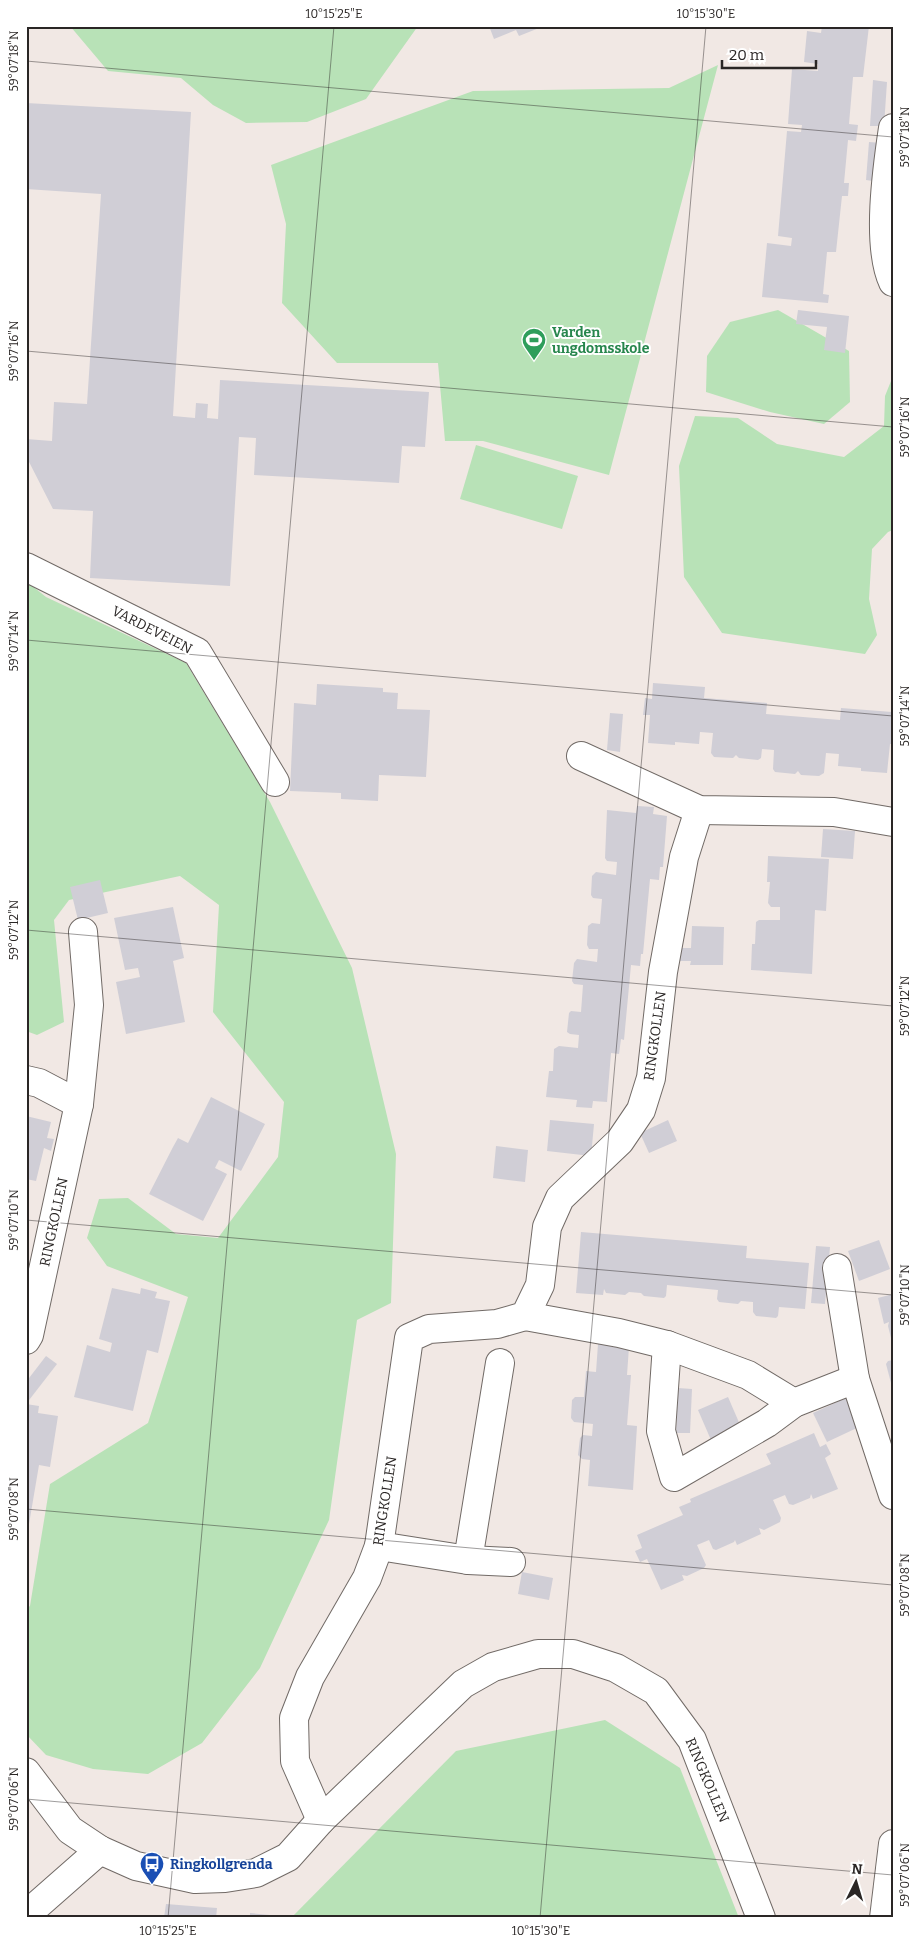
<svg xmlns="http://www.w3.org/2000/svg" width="919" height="1944" font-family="Bitter,serif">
  <rect width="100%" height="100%" fill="#f1e8e4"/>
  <g fill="#b8e2b7">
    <path d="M70,26h348l-52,73 -59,23 -61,1 -33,-18 -32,-27 -73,-7z"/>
    <path d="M718,65l-109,410 -126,-34h-38l-7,-78h-101l-55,-60 4,-79 -15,-59 202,-74 196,-3z"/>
    <path d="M778,310l71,41 1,51 -26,22 -54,-12 -64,-20 1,-36 23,-34z"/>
    <path d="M893,376v154l-5,2 -16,17 -3,50 8,36 -12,19 -143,-21 -38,-56 -5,-111 16,-50 43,2 39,26 67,13 40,-31 1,-30z"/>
    <path d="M476,445l102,31 -16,53 -102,-30z"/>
    <path d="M26,581l20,16 140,66 84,139 82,166 44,186 -5,149 -34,17 -28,200 -69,148 -58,75 -54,31 -55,-5 -47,-14 -20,-21v-125l4,-3 20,-122 98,-61 40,-126 -81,-31 -20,-28 12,-39 29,-1 48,36 42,4 60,-81 6,-55 -71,-90 6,-107 -39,-29 -111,24 -15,20 10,102 -27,13 -11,-4z"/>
    <path d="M605,1720l75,48 59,150h-448l165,-167z"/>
  </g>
  <g fill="#d0ced6">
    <path d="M489,26h55l-25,10 -3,-6 -22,9z"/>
    <path d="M822,26h47l-6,51h-10l-4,47 9,1 -2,16 -8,-1 -4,43h5l-1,13h-6l-6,56h-9l-4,42 6,1 -1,8 -66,-6 5,-54 24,3 1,-8 -14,-2 9,-105 14,1 1,-7 -14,-1 4,-55 26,2v-7l-14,-2 3,-31 14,2z"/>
    <path d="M873,80l14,2 -3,44h-14z"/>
    <path d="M26,103l165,9 -18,304 22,2 1,-15 12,1 -1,14 11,1 2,-39 209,12 -4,55 -23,-1 -3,37 -145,-8 2,-37 -17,-1 -9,149 -140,-8 3,-67 -40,-2 -27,-53v-17l26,2 2,-39 33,2 14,-210 -75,-5z"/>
    <path d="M869,142l13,1 -3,39 -13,-2z"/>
    <path d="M798,310l51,6 -4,37 -21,-3 3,-23 -31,-3z"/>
    <path d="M653,683l52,4 -1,11 63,5 -1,11 74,6 1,-12 51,4 -1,16h2v16h-3l-3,29 -26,-2v-3l-23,-2 1,-12 -13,-1 -2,20 -5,3 -18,-1 -3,-4 -3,3 -20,-2 -2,-3 1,-19 -12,-1 -1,9 -3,2 -19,-2 -3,-3 -3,3 -19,-1 -3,-4 2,-20 -13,-1 -1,12 -24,-2v3l-27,-2 2,-28h-7l2,-17 7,1z"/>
    <path d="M317,684l66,4v4l15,1 -1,16 33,1 -4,67 -47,-2 -1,26 -37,-2v-6l-51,-2 4,-88 22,2z"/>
    <path d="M610,713l13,1 -3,38 -13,-2z"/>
    <path d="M637,806l17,1 -1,7 14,2 -4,51h-3l-1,13 -9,-1 -7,75h-2l-1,12 -9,-1 -7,75 -3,-1 -2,15 -8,-1 -4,49 -14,-1 -1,7 -16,-1 1,-7 -31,-3 3,-26h4l1,-22 5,-3 19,2 1,-13 -9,-1 -3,-2 2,-19 2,-2 10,1 2,-27 -9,-1 -2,-3 2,-18 3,-4 20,3 1,-13h-9l-2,-4 1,-19 4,-3 8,1 2,-25 -9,-1 -2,-3 1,-19 4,-4 20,3 1,-13 -10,-1 -2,-3 2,-48 29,3z"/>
    <path d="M823,829l32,2 -2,28 -32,-2z"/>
    <path d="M768,856l61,3 -3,52 -11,-1 -3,64 -61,-4 1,-26h3l1,-22 3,-2h21v-13h-9l-3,-4 2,-21h-3z"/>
    <path d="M100,880l8,33 -30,7 -8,-33z"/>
    <path d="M173,907l11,51 -11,3 12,61 -59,12 -10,-52 24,-5 -2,-9 -13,2 -11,-52z"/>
    <path d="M692,926l32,1 -1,38h-33l1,-4h-11v-13h11z"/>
    <path d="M211,1097l54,27 -24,47 -22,-11 -4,8 12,6 -24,47 -54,-27 24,-47 5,-9 10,5z"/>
    <path d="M26,1116l25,6 -4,16 7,1 -3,12 -7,-3 -8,33 -10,-2z"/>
    <path d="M550,1120l44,4 -3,32 -44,-5z"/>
    <path d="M668,1120l9,21 -28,12 -9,-20z"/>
    <path d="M496,1146l32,4 -3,32 -32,-4z"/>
    <path d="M581,1232l166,14 -1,12 63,5 -4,46 -26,-2 -1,9 -2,2 -20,-2 -3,-4v-10l-12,-1 -3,3 -19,-2 -2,-3 1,-9 -51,-5 -1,11 -2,2 -20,-2 -3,-3 -12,-1 -4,3 -19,-2 -2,-4 -1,6 -27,-2z"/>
    <path d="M879,1240l11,29 -31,12 -11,-30z"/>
    <path d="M816,1246l14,1 -5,57 -14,-1z"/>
    <path d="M112,1288l28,6 1,-6 16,4 -2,6 15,3 -12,52 -11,-3 -14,61 -59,-14 13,-52 23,7 2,-9 -13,-4z"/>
    <path d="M893,1294v48h-1l-4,-16 1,-4 -5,2 -6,-26z"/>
    <path d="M598,1344l31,3 -2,28h4l-4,50 10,1 -4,64 -45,-4 2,-26 -8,-1 -4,-4 2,-17 3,-3 9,1 1,-12 -19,-2 -3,-4 1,-18 3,-3h9l2,-26 10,1z"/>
    <path d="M46,1356l11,8 -31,40v-22z"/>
    <path d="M893,1360v24l-2,-1 -5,-19 2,-3z"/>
    <path d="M678,1388l14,1 -2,44h-14z"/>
    <path d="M728,1397l13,30 -30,13 -13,-30z"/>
    <path d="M846,1398l13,29 -32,15 -14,-29z"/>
    <path d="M26,1404l13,2 -1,7 20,3 -8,51 -11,-2 -12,71z"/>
    <path d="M814,1433l6,14 6,-3 5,10 -6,4 13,31 -25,10 -2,-5 -1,4 -17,7 -4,-1 -4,-9 -12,5 8,18 -1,4 -16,8 -5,-2 2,6 -24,11 -2,-5 -1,2 -18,8 -3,-1 -4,-9 -12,5 9,20 -2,3 -17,8 -5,-1 2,5 -23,10 -14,-31 -7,3 -5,-11 7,-3 -5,-13 46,-20 -4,-8 12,-5 -1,-3 81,-35 -5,-10z"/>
    <path d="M522,1572l31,6 -4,22 -31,-6z"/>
    <path d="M166,1904l51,4 -1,10h-52z"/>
    <path d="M250,1913l30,3v2h-30z"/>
  </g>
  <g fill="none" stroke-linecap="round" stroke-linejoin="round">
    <defs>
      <g id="minor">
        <path d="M893,128c-6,40 -17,118 0,154"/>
        <path d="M26,567l171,85 78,130"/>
        <path d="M581,756l118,54 135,2 59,10"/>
        <path d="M26,1080l13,3 40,21"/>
        <path d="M837,1268l18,111"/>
        <path d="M525,1316l94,17 48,12 81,30 46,28"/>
        <path d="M26,1340l3,-5 50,-231 10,-99 -6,-73"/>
        <path d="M667,1345l-6,86 13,46 93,-54 27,-20 61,-24 38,116"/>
        <path d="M379,1546l89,14 43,2"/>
        <path d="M468,1560l32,-197"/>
        <path d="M26,1772l44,58 30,20 36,16 59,13 30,-1 31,-5 32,-16 33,-37 142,-136 30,-17 45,-13h35l43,14 40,23 36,49 69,178"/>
        <path d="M321,1820l-26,-59 -1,-43 16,-41 57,-99 12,-32 30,-208 20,-9 68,-5 28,-8 15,-31 7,-58 13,-29 60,-57 21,-31 10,-32 12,-106 21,-115 15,-47"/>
        <path d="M28,1918l6,-10 66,-58"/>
        <path d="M884,1918l9,-74"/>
      </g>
    </defs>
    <use href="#minor" stroke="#716a66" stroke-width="30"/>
    <use href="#minor" stroke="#fff" stroke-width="28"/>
  </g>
  <path fill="none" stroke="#2a2625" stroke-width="1" stroke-opacity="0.45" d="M26,61l867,76M26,351l867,76M26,640l867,76M26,930l867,76M26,1220l867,75M26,1509l867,76M26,1799l867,76M168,1918l166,-1892M540,1918l166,-1892"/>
  <defs>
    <symbol id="stadium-pin" viewBox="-11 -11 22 30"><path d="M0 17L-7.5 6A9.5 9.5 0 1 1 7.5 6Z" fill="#2e9e5b" stroke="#fff"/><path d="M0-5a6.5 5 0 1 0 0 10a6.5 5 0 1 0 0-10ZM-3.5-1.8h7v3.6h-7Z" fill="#fff"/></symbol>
    <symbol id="bus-pin" viewBox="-11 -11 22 30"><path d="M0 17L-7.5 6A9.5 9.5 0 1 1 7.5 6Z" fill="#1a4fb4" stroke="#fff"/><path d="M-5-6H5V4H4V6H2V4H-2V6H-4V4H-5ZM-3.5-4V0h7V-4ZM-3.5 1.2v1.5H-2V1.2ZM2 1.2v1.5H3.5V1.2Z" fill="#fff"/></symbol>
  </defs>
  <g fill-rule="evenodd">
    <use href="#stadium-pin" x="520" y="326" width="28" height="38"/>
    <use href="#bus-pin" x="138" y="1850" width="28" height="38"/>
  </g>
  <g text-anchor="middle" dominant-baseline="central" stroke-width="4" stroke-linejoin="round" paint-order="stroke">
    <g font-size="14" font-weight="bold" fill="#27864d" stroke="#fff" text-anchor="start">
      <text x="552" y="332">Varden<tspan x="552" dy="16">ungdomsskole</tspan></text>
    </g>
    <g font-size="14" fill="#2a2625" stroke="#fff">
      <text transform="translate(152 630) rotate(27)">VARDEVEIEN</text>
      <text transform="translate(655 1036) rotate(-82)">RINGKOLLEN</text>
      <text transform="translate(54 1222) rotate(-78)">RINGKOLLEN</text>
      <text transform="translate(385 1501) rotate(-81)">RINGKOLLEN</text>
      <text transform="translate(707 1780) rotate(67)">RINGKOLLEN</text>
    </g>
    <g font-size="14" font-weight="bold" fill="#164399" stroke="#fff" text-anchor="start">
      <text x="170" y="1864">Ringkollgrenda</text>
    </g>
  </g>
  <rect width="919" height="1944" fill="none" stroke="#ffffff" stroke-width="55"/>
  <g transform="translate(856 1882) rotate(5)" stroke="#ffffff" stroke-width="4" paint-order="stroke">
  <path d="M0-4L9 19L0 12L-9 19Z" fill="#2a2625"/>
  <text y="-8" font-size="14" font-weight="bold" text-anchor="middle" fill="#2a2625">N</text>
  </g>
  <path d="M722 60v8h94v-8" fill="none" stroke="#2a2625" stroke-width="2.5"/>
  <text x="729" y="60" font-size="15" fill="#2a2625" stroke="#ffffff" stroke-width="4" paint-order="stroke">20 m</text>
  <rect x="28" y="28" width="864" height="1888" fill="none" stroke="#2a2625" stroke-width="2"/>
  <g font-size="12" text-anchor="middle" fill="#2a2625">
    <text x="334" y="18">10°15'25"E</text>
    <text x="706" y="18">10°15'30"E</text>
    <text transform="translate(14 61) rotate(-90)" y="4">59°07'18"N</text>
    <text transform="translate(905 137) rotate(-90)" y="4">59°07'18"N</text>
    <text transform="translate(14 351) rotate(-90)" y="4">59°07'16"N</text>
    <text transform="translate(905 427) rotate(-90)" y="4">59°07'16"N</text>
    <text transform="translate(14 641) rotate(-90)" y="4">59°07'14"N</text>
    <text transform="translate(905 716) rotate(-90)" y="4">59°07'14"N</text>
    <text transform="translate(14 930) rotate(-90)" y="4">59°07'12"N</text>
    <text transform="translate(905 1006) rotate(-90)" y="4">59°07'12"N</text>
    <text transform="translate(14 1220) rotate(-90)" y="4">59°07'10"N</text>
    <text transform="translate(905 1295) rotate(-90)" y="4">59°07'10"N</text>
    <text transform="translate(14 1509) rotate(-90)" y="4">59°07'08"N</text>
    <text transform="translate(905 1585) rotate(-90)" y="4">59°07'08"N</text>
    <text transform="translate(14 1799) rotate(-90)" y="4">59°07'06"N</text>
    <text transform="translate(905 1875) rotate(-90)" y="4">59°07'06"N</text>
    <text x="168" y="1935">10°15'25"E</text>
    <text x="541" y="1935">10°15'30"E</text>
  </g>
</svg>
